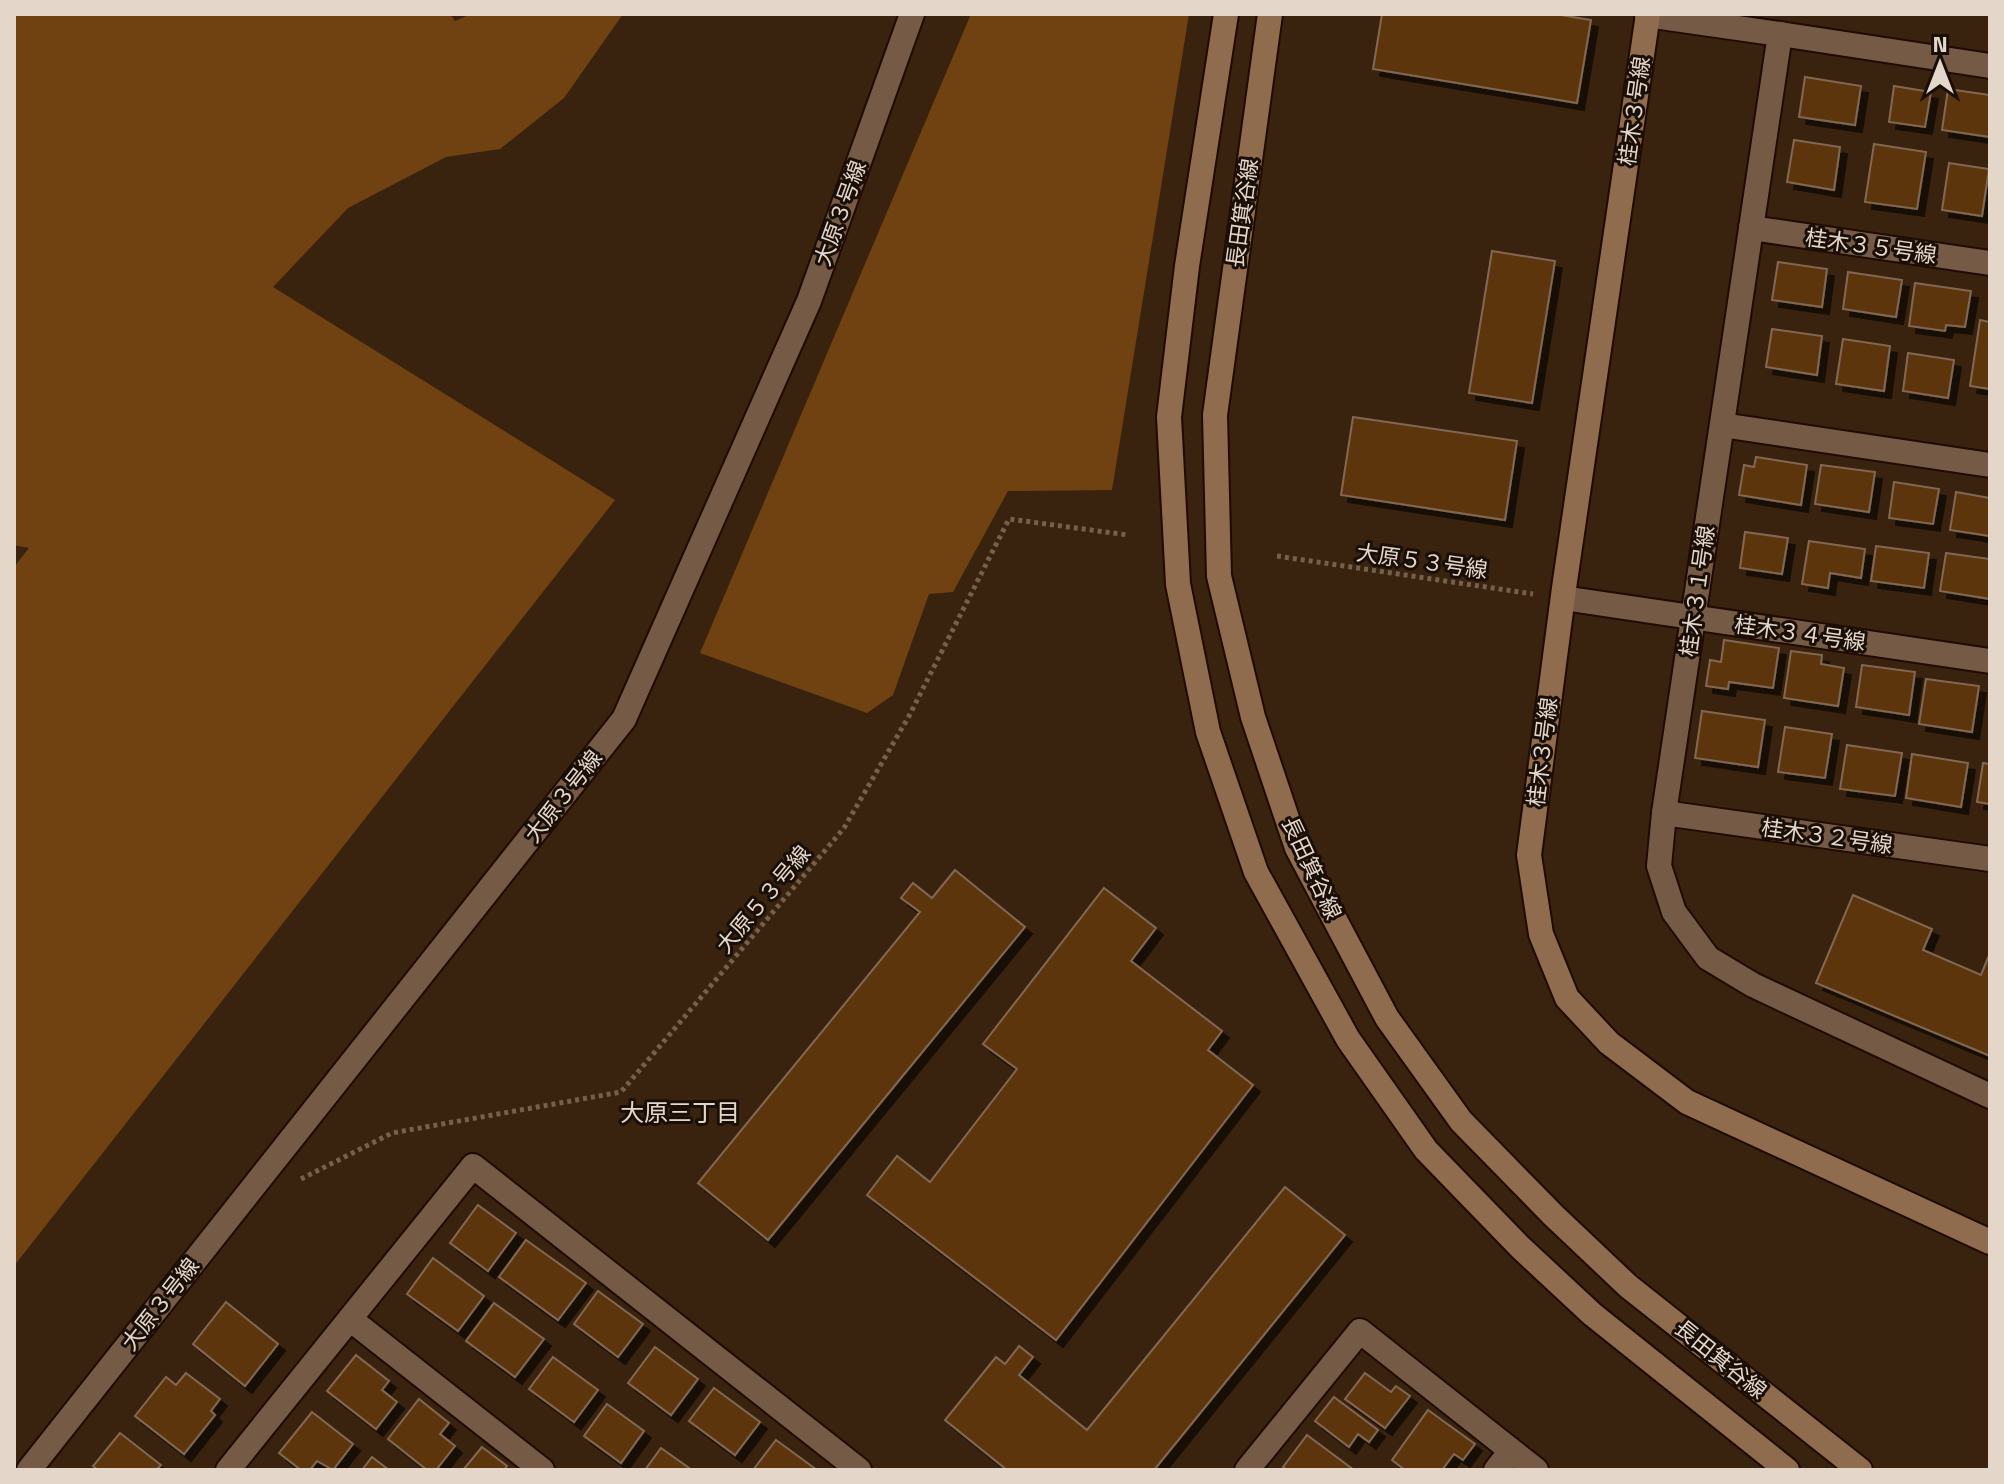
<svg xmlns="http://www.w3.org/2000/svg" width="2004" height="1484" font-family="'Titillium Web','Noto Sans JP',sans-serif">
  <defs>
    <filter id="shadow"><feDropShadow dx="7" dy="7" stdDeviation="0" flood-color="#0009"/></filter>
  </defs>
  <rect width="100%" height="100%" fill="#39230e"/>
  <g fill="#714211">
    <path d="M14,14h436l5,7 16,-7h152l-59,84 -64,51 -54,8 -98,51 -75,79 342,213 -601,766v-699l15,-19 -15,-3z"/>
    <path d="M971,14h218l-77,476 -104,1 -55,101 -24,2 -36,101 -26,18 -167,-60z"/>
  </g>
  <g fill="#5c3611" stroke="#826852" stroke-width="2" filter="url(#shadow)">
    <path d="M1382,14h173l36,6 -14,83 -204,-34z"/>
    <path d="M1805,77l56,9 -6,39 -56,-8z"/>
    <path d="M1894,86l37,6 -6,35 -36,-5z"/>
    <path d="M1948,89l42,6v42l-48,-7z"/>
    <path d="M1794,140l46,7 -6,43 -47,-8z"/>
    <path d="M1874,144l52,8 -9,57 -52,-7z"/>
    <path d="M1949,163l40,6 -7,47 -40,-6z"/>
    <path d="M1492,251l63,10 -23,142 -63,-10z"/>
    <path d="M1778,262l49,7 -5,38 -50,-7z"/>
    <path d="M1848,272l54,8 -6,37 -53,-8z"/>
    <path d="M1915,283l56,8 -6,36 -19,-2 -1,6 -36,-5z"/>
    <path d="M1980,320l10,2v67l-20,-3z"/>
    <path d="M1772,329l50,7 -5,39 -51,-8z"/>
    <path d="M1843,339l47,7 -6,45 -48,-7z"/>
    <path d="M1908,353l46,7 -6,38 -45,-7z"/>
    <path d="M1353,417l164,24 -12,79 -164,-25z"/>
    <path d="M1756,457l51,8 -6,40 -62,-10 5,-30 10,2z"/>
    <path d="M1821,465l54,7 -6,40 -54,-8z"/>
    <path d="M1894,482l45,7 -6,35 -44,-6z"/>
    <path d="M1956,492l34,6v38l-40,-6z"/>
    <path d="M1745,532l43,6 -6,36 -42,-6z"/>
    <path d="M1809,541l56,8 -4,29 -31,-5 -2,15 -26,-4z"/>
    <path d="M1876,546l53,7 -5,35 -53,-7z"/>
    <path d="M1946,553l44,6v40l-50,-8z"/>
    <path d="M1724,640l55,8 -6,40 -44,-6 -1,7 -22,-3 4,-26 11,2z"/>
    <path d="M1791,651l31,4 -1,9 23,4 -6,38 -54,-8z"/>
    <path d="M1862,665l53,7 -6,43 -53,-8z"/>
    <path d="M1926,679l53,7 -7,46 -53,-8z"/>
    <path d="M1702,711l63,9 -7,47 -63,-9z"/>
    <path d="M1785,727l47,7 -7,44 -47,-6z"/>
    <path d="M1847,745l55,8 -7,43 -55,-7z"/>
    <path d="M1912,754l56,9 -7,44 -55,-9z"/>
    <path d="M1983,763l7,1v40l-13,-2z"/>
    <path d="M955,870l70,57 -257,313 -70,-57 222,-271 -19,-14 12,-15 19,15z"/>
    <path d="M1104,888l52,40 -25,33 91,70 -14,19 45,35 -197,255 -189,-145 30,-39 33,26 87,-113 -34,-25z"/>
    <path d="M1853,895l79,34 -9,21 58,25 9,-22v103l-174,-73z"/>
    <path d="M1285,1187l60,48 -191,235h-147l-62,-50 51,-63 9,7 14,-18 14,11 -14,18 68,55z"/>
    <path d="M478,1205l38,28 -28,38 -38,-28z"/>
    <path d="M526,1240l60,43 -28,37 -59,-43z"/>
    <path d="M433,1258l51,38 -26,35 -51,-37z"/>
    <path d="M598,1291l45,33 -25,33 -44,-33z"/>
    <path d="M226,1302l52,42 -33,42 -52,-42z"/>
    <path d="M494,1303l50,36 -29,38 -49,-36z"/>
    <path d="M655,1347l43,32 -27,36 -43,-32z"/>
    <path d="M356,1355l33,26 -7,9 15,12 -21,27 -49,-38z"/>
    <path d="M553,1357l45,33 -24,32 -45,-33z"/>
    <path d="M186,1373l34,26 -9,12 4,4 -31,39 -49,-38 31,-39 10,8z"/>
    <path d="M1365,1373l26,19 5,-6 14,10 -25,32 -40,-29z"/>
    <path d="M714,1388l46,34 -25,33 -46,-34z"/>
    <path d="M1334,1397l44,33 -9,12 -11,-8 -9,13 -34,-26z"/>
    <path d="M419,1399l30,24 -9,11 15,12 -19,24h-9l-39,-31z"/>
    <path d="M607,1404l37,27 -23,32 -37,-27z"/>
    <path d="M1428,1410l47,34 -12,16 -9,-6 -12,16h-37l-13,-10z"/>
    <path d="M312,1412l41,32 -20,26 -16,-9 -7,9h-9l-22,-17z"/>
    <path d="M120,1433l41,32 -5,5h-58l-5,-4z"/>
    <path d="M1307,1435l47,35h-67l-4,-3z"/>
    <path d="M776,1440l41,30h-64z"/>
    <path d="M482,1447l25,19 -3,4h-41z"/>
    <path d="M661,1448l31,22h-47z"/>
    <path d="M372,1457l17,13h-27z"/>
  </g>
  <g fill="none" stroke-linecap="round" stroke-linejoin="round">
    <defs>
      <g id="street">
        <path d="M1647,15l133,19 -116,779 -5,53 15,46 34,46 45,27 237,111"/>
        <path d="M1780,34l210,32"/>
        <path d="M1751,228l239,35"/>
        <path d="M1722,425l268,40"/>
        <path d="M1563,598l427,63"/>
        <path d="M1664,813l326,46"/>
        <path d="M350,1319l192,151"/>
        <path d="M29,1470l595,-751 185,-418 103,-287"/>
        <path d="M228,1470l245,-304 386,304"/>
        <path d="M1247,1470l113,-139 176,139"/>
        <path d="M1496,1470l15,-19"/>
      </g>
      <g id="secondary">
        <path d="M1226,14l-39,252 -18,151 9,167 30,148 48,140 92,167 78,111 94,97 72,67 195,156"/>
        <path d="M1270,14l-55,401 4,161 34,141 44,131 90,170 74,103 92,94 75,71 232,184"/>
        <path d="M1648,14l-84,574 -35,267 12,79 26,64 42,45 78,59 303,140"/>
      </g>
    </defs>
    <use href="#street" stroke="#1f0b00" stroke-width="28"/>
    <use href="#secondary" stroke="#1f0b00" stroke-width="28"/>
    <g stroke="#74604e" stroke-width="5" stroke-dasharray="4 4" stroke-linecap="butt">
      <path d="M1277,556l256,38"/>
      <path d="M301,1179l91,-46 229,-41 223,-264 65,-112 100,-197 119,16"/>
    </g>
    <use href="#street" stroke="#755b46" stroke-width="24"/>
    <use href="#secondary" stroke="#8f6c4e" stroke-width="24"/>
  </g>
  <g text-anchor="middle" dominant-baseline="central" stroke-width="6" stroke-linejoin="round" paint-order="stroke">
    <g font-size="22" fill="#e5d6ca" stroke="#190f07">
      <text transform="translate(1634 111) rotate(-82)">桂木３号線</text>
      <text transform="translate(840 213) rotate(-70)">大原３号線</text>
      <text transform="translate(1242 213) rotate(-82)">長田箕谷線</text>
      <text transform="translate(1871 246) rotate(8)">桂木３５号線</text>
      <text transform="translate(1422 561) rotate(8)">大原５３号線</text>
      <text transform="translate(1697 591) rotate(-82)">桂木３１号線</text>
      <text transform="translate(1800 633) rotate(8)">桂木３４号線</text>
      <text transform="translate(1542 752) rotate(-83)">桂木３号線</text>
      <text transform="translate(563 796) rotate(-52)">大原３号線</text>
      <text transform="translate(1827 836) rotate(8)">桂木３２号線</text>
      <text transform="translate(1312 868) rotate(65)">長田箕谷線</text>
      <text transform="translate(763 899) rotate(-50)">大原５３号線</text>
      <text transform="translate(160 1304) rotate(-52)">大原３号線</text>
      <text transform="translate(1721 1359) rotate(39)">長田箕谷線</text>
    </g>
    <g font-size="24" fill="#e5d6ca" stroke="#190f07">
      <text x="680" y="1112">大原三丁目</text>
    </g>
  </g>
  <rect width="2004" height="1484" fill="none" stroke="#e5d6ca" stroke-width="32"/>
  <g transform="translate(1940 64)" stroke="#190f07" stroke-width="6" paint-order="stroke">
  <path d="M0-6L14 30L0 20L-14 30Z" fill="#e5d6ca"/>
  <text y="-12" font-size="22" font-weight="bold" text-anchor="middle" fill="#e5d6ca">N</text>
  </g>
</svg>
